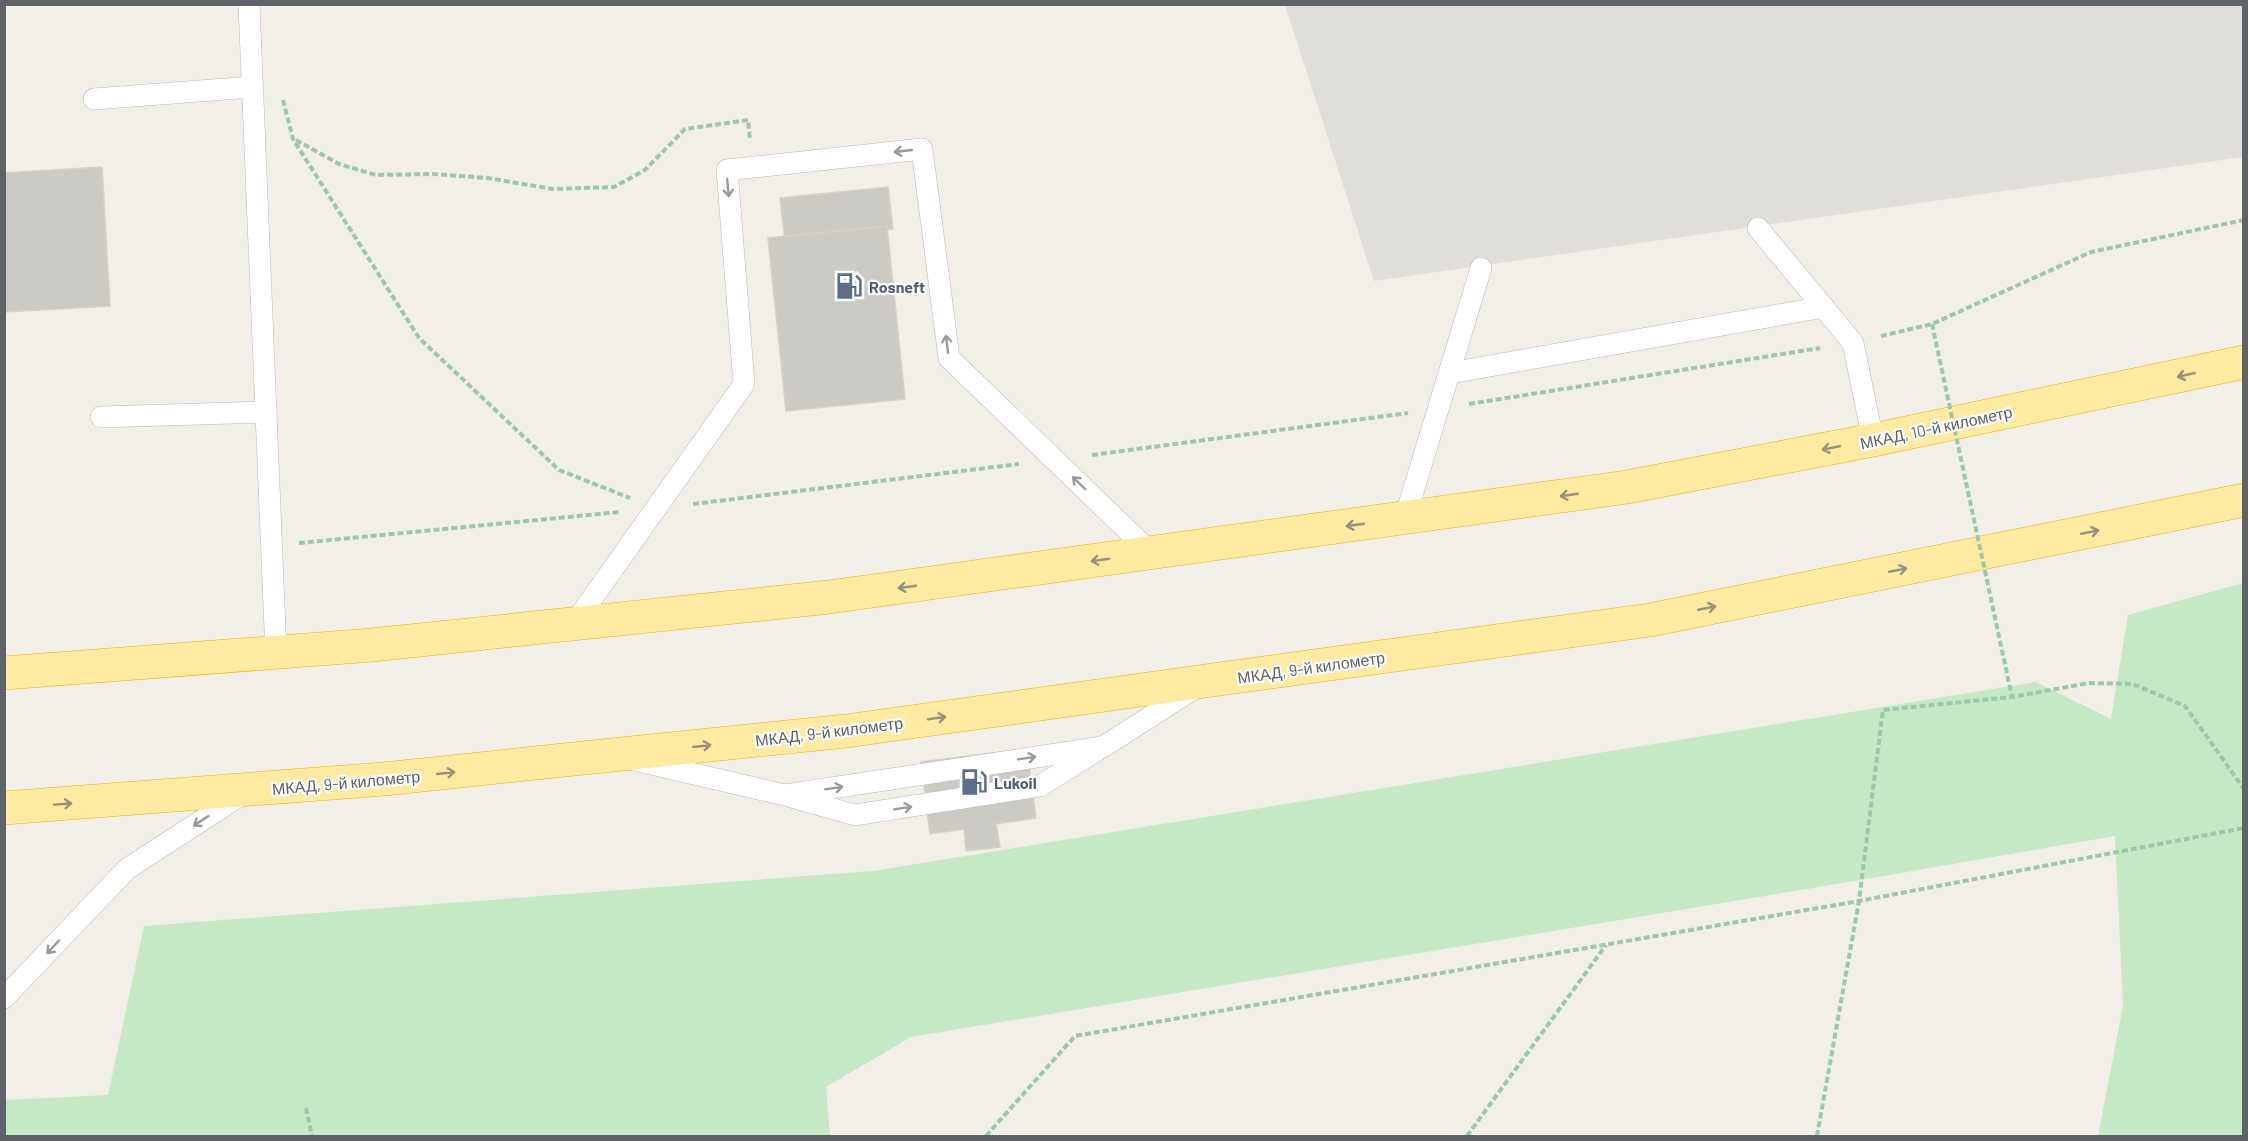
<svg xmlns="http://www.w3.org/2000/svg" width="2248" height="1141" font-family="Barlow,sans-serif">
  <rect width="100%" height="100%" fill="#f1efe8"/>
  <path fill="#e0deda" d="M1285,5h958v152l-869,124z"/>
  <path fill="#c5e8c5" d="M2243,583v553h-145l25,-130 -8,-170 -290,50 -914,151 -85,50 4,49h-825v-36l103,-5 36,-169 729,-55 1163,-189 75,37 17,-104z"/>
  <g fill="#cccac5" stroke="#d6d1c6" stroke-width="1.5">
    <path d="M102,167l8,139 -106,6v-139z"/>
    <path d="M888,187l5,42 -108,12 -5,-43z"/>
    <path d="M887,226l18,173 -119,12 -18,-173z"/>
    <path d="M1027,749l9,69 -40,6 4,23 -34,4 -2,-22 -34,5 -9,-72z"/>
  </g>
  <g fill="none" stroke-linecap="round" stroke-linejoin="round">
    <defs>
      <g id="service">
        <path d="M249,4l27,649"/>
        <path d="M94,99l158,-12"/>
        <path d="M1758,228l95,115 20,97"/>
        <path d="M1450,373l374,-66"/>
        <path d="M101,417l165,-5"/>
        <path d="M1405,518l76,-250"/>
        <path d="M574,624l170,-240 -17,-214 195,-21 27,209 202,195"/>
        <path d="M634,760l151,35 318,-48 92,-59"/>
        <path d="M791,797l64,18 185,-29 56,-35"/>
        <path d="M4,998l123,-129 117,-76"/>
      </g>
      <g id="trunk">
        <path d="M4,673l368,-28 457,-48 798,-110 246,-47 371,-78"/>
        <path d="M4,808l380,-29 228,-24 234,-24 359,-50 445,-61 594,-120"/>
      </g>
    </defs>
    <use href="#service" stroke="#b5b8bc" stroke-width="22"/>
    <use href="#trunk" stroke="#f9ab00" stroke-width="34"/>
    <g stroke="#9cc7a9" stroke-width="4" stroke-dasharray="6 3" stroke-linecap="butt">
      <path d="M283,100l10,39 126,199 140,132 71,28"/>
      <path d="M296,140l43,24 37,11 57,-1 55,4 65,11 61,-2 31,-17 40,-41 63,-9 2,20"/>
      <path d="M1881,336l51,-12 159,-72 153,-32"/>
      <path d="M1469,404l351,-56"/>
      <path d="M1092,455l316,-42"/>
      <path d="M693,504l326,-40"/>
      <path d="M299,543l321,-31"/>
      <path d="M306,1108l6,28"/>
      <path d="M986,1136l89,-100 784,-135 385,-73"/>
      <path d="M1467,1136l139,-191"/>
      <path d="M1817,1136l42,-235 24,-191 129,-13 77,-14 44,1 52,22 59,83"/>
      <path d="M2243,1136h1"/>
    </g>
    <use href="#service" stroke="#fff" stroke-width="21"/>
    <use href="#trunk" stroke="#feeaa1" stroke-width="33"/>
    <path stroke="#9cc7a9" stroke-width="4" stroke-dasharray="6 3" stroke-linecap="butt" d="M1932,324l80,373"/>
  </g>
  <defs><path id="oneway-shaft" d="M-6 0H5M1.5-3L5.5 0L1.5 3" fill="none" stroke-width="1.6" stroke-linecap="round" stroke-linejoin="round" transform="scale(1.5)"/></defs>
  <g stroke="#979a9d">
    <use href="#oneway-shaft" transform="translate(903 151) rotate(174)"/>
    <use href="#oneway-shaft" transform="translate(728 188) rotate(85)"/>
    <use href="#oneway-shaft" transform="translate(947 344) rotate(-97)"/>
    <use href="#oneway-shaft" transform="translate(1079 483) rotate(-136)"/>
    <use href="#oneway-shaft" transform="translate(1027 758) rotate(-9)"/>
    <use href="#oneway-shaft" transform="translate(834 788) rotate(-9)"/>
    <use href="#oneway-shaft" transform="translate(903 808) rotate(-9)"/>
    <use href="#oneway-shaft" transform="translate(201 821) rotate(147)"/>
    <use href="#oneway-shaft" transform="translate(53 947) rotate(133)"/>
  </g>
  <g stroke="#97927c">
    <use href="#oneway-shaft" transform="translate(2186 375) rotate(167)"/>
    <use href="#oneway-shaft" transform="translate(1831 448) rotate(169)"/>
    <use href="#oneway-shaft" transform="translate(1569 495) rotate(172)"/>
    <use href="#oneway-shaft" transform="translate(1355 525) rotate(172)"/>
    <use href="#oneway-shaft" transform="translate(2090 532) rotate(-11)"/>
    <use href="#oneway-shaft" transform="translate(1100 560) rotate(172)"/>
    <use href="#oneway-shaft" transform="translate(1898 570) rotate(-11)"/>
    <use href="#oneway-shaft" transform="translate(907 587) rotate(172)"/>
    <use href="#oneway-shaft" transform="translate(1707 608) rotate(-11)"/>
    <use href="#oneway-shaft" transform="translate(937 718) rotate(-8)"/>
    <use href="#oneway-shaft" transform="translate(702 746) rotate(-6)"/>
    <use href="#oneway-shaft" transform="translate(446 773) rotate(-6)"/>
    <use href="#oneway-shaft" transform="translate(63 804) rotate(-4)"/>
  </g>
  <defs>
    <symbol id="fuel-bare" viewBox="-9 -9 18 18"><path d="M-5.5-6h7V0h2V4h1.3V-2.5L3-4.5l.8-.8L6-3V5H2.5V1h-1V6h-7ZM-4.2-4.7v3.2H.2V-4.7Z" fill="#5c6f8a" stroke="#fff" stroke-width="2.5" paint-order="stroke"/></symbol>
  </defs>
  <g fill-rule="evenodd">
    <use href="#fuel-bare" x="830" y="267" width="38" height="38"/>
    <use href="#fuel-bare" x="955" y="763" width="38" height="38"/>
  </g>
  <g text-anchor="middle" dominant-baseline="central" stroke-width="4.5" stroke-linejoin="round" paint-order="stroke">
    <g font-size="16" font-weight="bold" fill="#4e5e75" stroke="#fff" text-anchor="start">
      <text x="869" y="286">Rosneft</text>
      <text x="994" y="782">Lukoil</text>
    </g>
    <g font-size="16" fill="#5f6368" stroke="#fff">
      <text transform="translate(1936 427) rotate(-12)">МКАД, 10-й километр</text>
      <text transform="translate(1311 667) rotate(-8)">МКАД, 9-й километр</text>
      <text transform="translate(829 731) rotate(-7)">МКАД, 9-й километр</text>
      <text transform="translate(346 782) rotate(-5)">МКАД, 9-й километр</text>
    </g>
  </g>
  <rect width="2248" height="1141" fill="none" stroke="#5f6368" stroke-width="12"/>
</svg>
